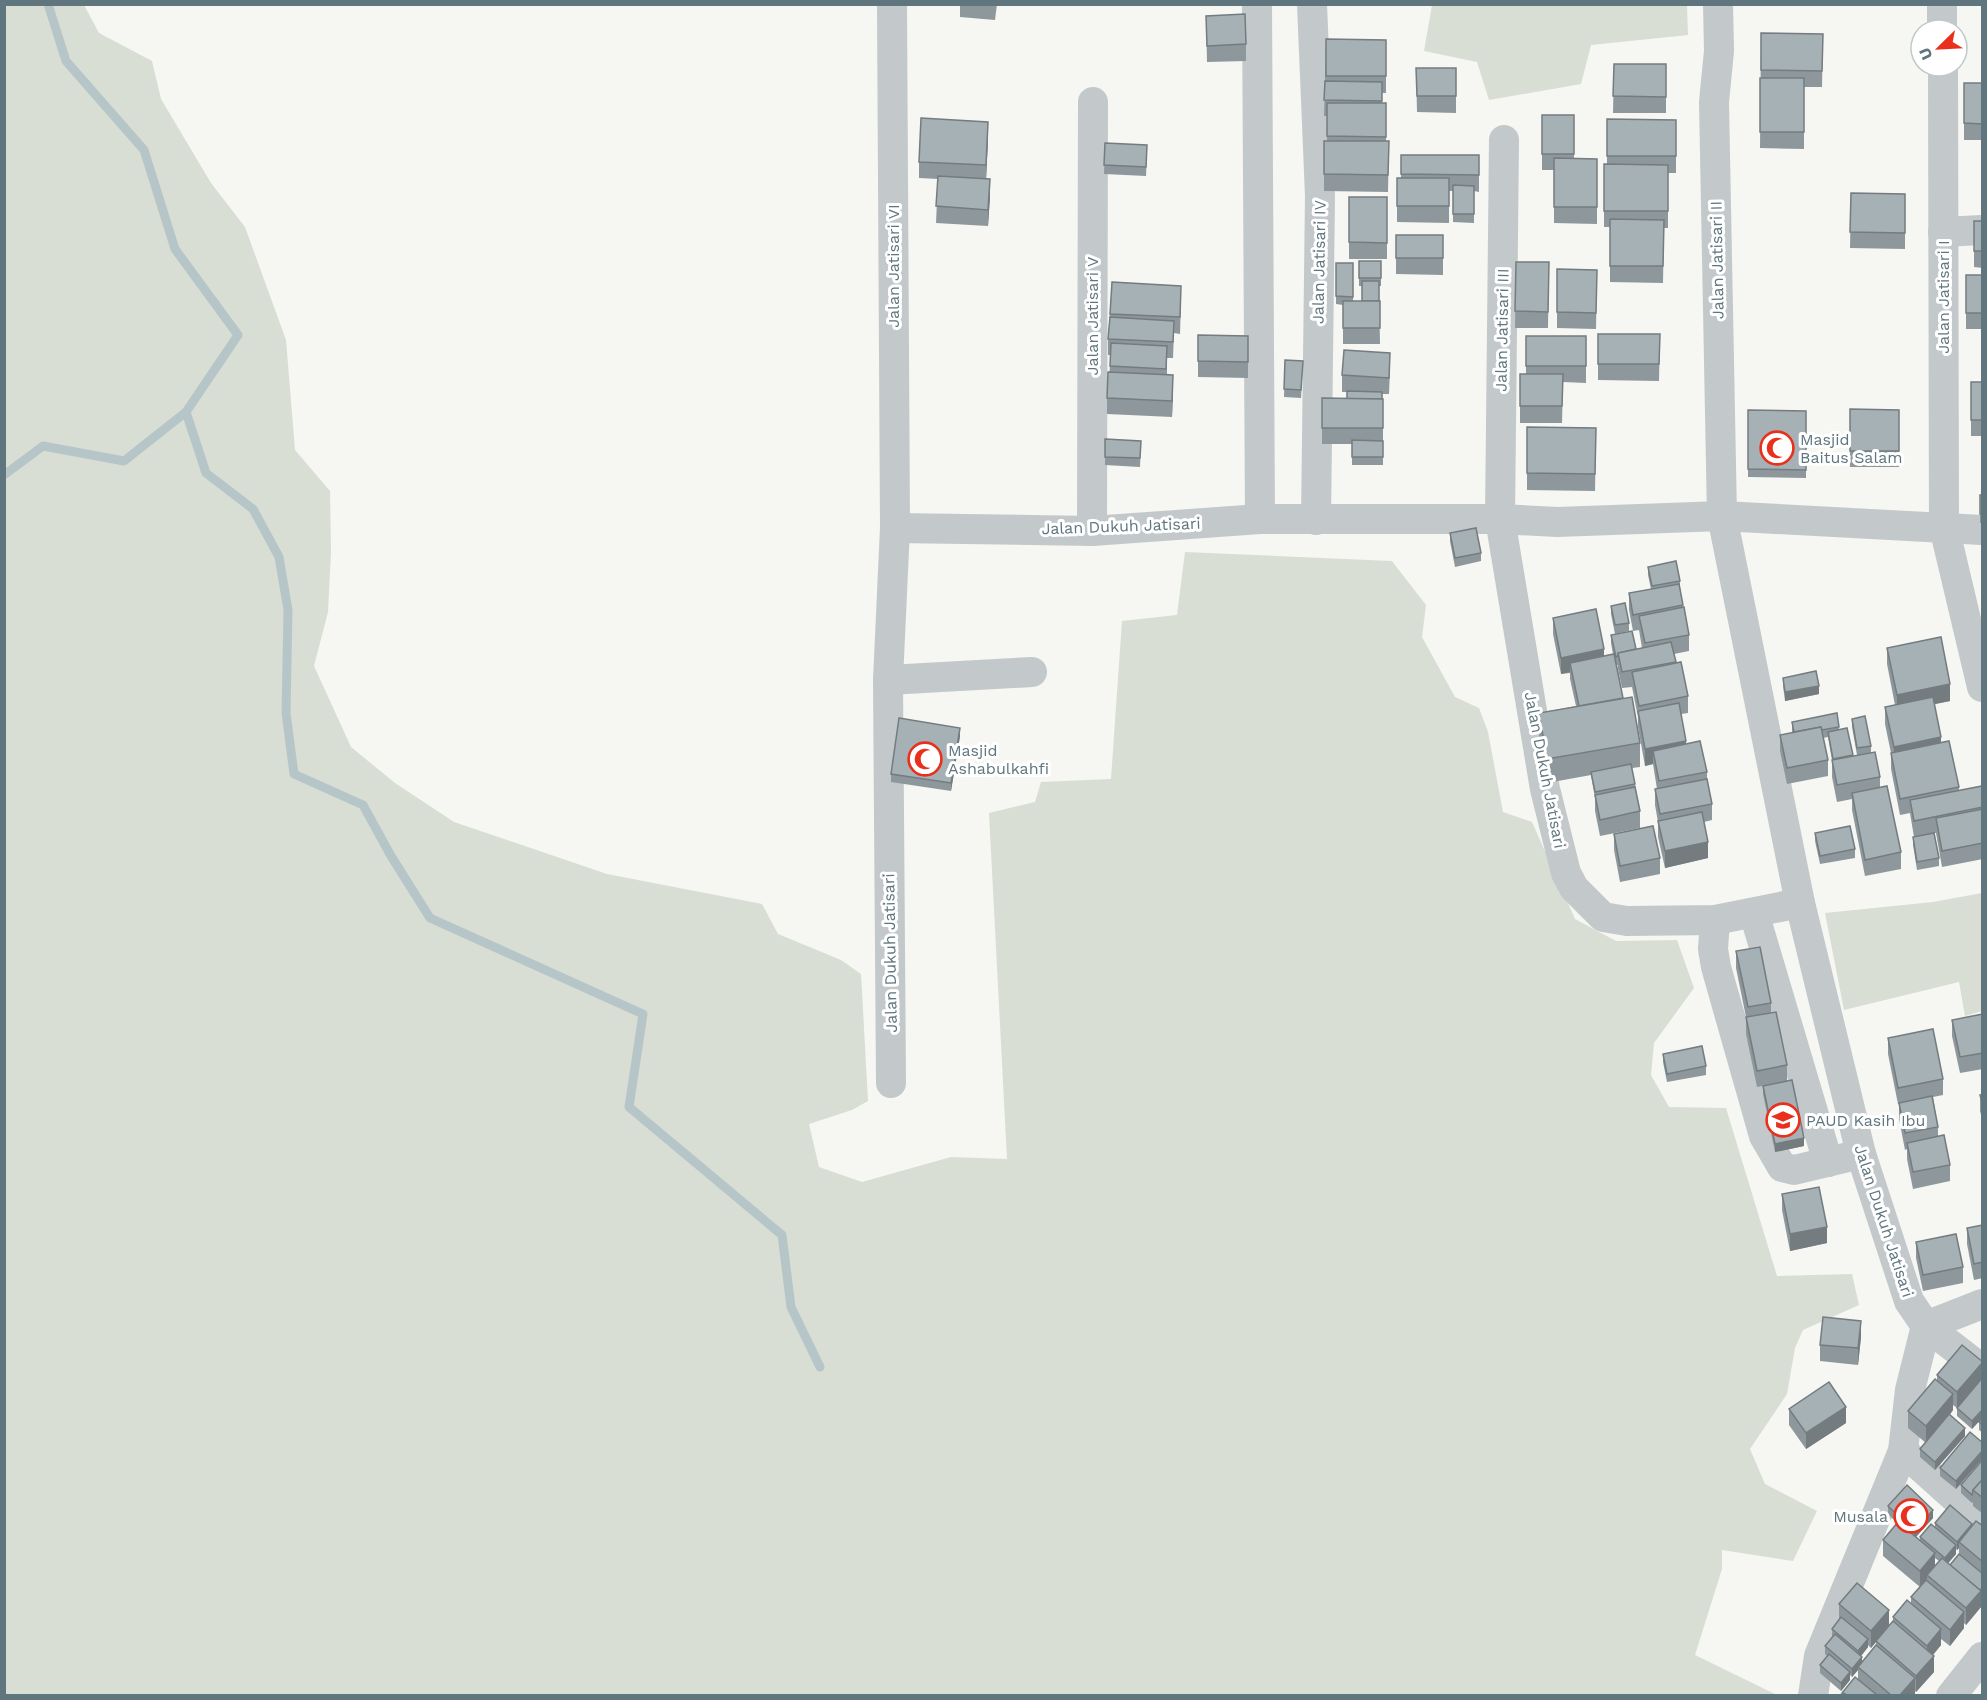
<svg xmlns="http://www.w3.org/2000/svg" width="1987" height="1700" font-family="'Work Sans',sans-serif">
  <rect width="100%" height="100%" fill="#f6f6f2"/>
  <g fill="#d8ded3">
    <path d="M5,5h79l15,28 53,28 9,38 50,84 34,44 41,113 9,110 35,41 1,61 -3,60 -14,54 37,81 44,36 59,39 153,52 155,30 16,30 63,26 20,14 7,127 -16,9 -43,14 10,43 43,15 89,-25 56,2 -18,-346 46,-11 6,-20 70,-3 11,-158 55,-6 8,-63 207,9 34,44 -4,32 33,60 24,11 9,24 15,80 29,10 43,97 41,22 61,-1 17,48 -40,55 -3,32 18,32 57,1 51,168 75,-2 7,31 -56,25 -8,18 -8,46 -37,55 15,35 52,27 -24,50 -71,-11v19l-27,86 82,40 -1772,1z"/>
    <path d="M1432,5h255l1,30 -97,10 -10,39 -92,16 -12,-38 -53,-11z"/>
    <path d="M1982,893v118l-17,5 -6,-34 -115,28 -19,-97 108,-11z"/>
  </g>
  <g fill="none" stroke-linecap="round" stroke-linejoin="round">
    <g stroke="#b6c6c8" stroke-width="9">
      <path d="M48,4l18,57 78,89 31,99 63,86 -52,77 20,61 47,36 26,48 9,53 -2,103 8,61 69,31 28,51 39,62 213,96 -14,93 153,128 9,72 29,60"/>
      <path d="M4,475l39,-29 81,15 62,-49"/>
    </g>
    <g stroke="#c3c8ca" stroke-width="30">
      <path d="M1257,4l3,515"/>
      <path d="M1312,4l8,192 -4,324"/>
      <path d="M1718,4l1,47 -5,51 8,414 78,387 61,251 48,147 17,25 56,43"/>
      <path d="M1942,4v26"/>
      <path d="M1943,66l1,461 38,160"/>
      <path d="M1504,140l-4,379 45,270 21,84 8,15 29,29 24,4 88,-1 85,-17"/>
      <path d="M1943,232l39,-2"/>
      <path d="M895,528l197,3 168,-12h240l57,3 165,-6 260,14"/>
      <path d="M1092,531l1,-429"/>
      <path d="M888,680l144,-8"/>
      <path d="M1754,913l74,249"/>
      <path d="M1715,920l-2,29 3,18 48,169 18,31 12,3 67,-16"/>
      <path d="M891,1083l-3,-403 7,-152 -3,-524"/>
      <path d="M1926,1326l56,-22"/>
      <path d="M1903,1451l79,71"/>
      <path d="M1813,1696l6,-40 84,-205 7,-61 16,-64"/>
      <path d="M1951,1696l31,-39"/>
    </g>
  </g>
  <g fill="#8e989c" fill-rule="evenodd">
    <path d="M960,4h37l-2,16 -35,-3z"/>
    <path d="M1206,16l40,28v17l-39,1z"/>
    <path d="M1761,33l62,1 -1,53h-18v62l-44,-1z"/>
    <path d="M1326,39l60,1v53h-4v10h4v38h3l-1,51 -64,-1v-50h3v-25h-3z"/>
    <path d="M1614,64h52v49h-53z"/>
    <path d="M1416,68h40v45l-39,-1z"/>
    <rect x="1964" y="83" width="19" height="57"/>
    <path d="M1542,115h32v43l23,1v65l-43,-1v-53h-12z"/>
    <path d="M1607,119l69,1v53h-8v55h-4l-1,55 -53,-1v-55h-6v-63h3z"/>
    <path d="M988,138l-2,41 4,17 -2,30 -52,-3 2,-44 -19,-1v-16z"/>
    <path d="M1105,143l42,10 -1,23 -42,-2z"/>
    <path d="M1401,155h78v37l-5,-1v32l-21,-1v-31h-4v32l-52,-1v-44h4z"/>
    <path d="M1851,193l54,1v55l-55,-1z"/>
    <rect x="1349" y="197" width="38" height="62"/>
    <path d="M1974,221h9v47l-9,-1z"/>
    <path d="M1396,235h47v40l-47,-1z"/>
    <path d="M1359,261h22v25h-2l1,58h-37v-39l-7,-1v-41h17v38h9v-15h-3z"/>
    <path d="M1516,262h33l-1,66h-33z"/>
    <path d="M1557,269l40,1 -1,59 -39,-1z"/>
    <rect x="1966" y="275" width="17" height="54"/>
    <path d="M1112,282l69,20 -1,32 -6,-1 -1,25h-6v17l6,17 -1,25 -65,-3v-16l4,-43h-3v-16z"/>
    <path d="M1598,334h62l-1,47 -61,-1z"/>
    <path d="M1198,335l50,1v42l-50,-1z"/>
    <path d="M1526,336h60v47l-23,-1 -1,41h-42v-49h6z"/>
    <path d="M1285,360l18,1 -2,37 -17,-1z"/>
    <path d="M1390,369l-1,25h-7v5h1v66h-31v-21h-30v-46l25,1v-7h-5v-17z"/>
    <rect x="1971" y="382" width="12" height="54"/>
    <path d="M1850,409l49,1v57h-49z"/>
    <path d="M1748,410l58,1v67l-58,-1z"/>
    <path d="M1527,427l69,1 -1,63 -68,-1z"/>
    <path d="M1105,439l36,2 -1,26 -35,-2z"/>
    <rect x="1980" y="495" width="3" height="28"/>
    <path d="M1450,533l31,20v8l-26,6 -5,-26z"/>
    <path d="M1648,567l32,14v6l3,20 6,28v16l-15,3 2,9 12,33v17l-7,1 5,30 21,28v7l5,25v16l-8,2 4,36 -43,10 -7,-31v-15l-3,-17v-16h2l-4,-25 -8,2 -7,-39v-10l-6,-30 -10,1 -4,-19v-4h-1l6,33 17,45v24l-8,1 8,43v17l-40,8 -5,-25v-13l-4,-23 -44,8 -8,-46v-24l37,-7 -6,-27v-6l-9,1 -8,-40v-16l51,38 9,-2 -2,-11v-8l25,14 6,-1 -3,-18 -6,1 -4,-21v-17l22,-4 -3,-14z"/>
    <path d="M1611,606l18,17v8l-14,3 -4,-20z"/>
    <path d="M1887,648l63,53 -16,3 7,39 18,44v4l23,-5 1,73 -41,8 -6,-34h-2l5,25v8l-22,4 -4,-25v-8h1l-4,-24 -10,2 -9,-46v-16l-6,-29v-17l10,-2 -8,-41z"/>
    <path d="M1783,678l36,16 -34,7 -2,-15z"/>
    <path d="M1852,719l19,27v6l9,25v10l21,65v17l-36,7 -13,-66v-11l-15,3 -5,-25v-17l-4,-23 -5,1 5,22v16l-41,8 -7,-33v-16l12,-2v-11l47,5v3l14,26 4,-1 -5,-28z"/>
    <path d="M960,736l-9,55 -60,-9v-8z"/>
    <path d="M1815,833l40,16v9l-35,6 -5,-23z"/>
    <path d="M1614,834l46,24v16l-40,8 -6,-32z"/>
    <path d="M1736,951l35,52v10l16,52v16l-30,6 -11,-53v-17l-10,-49z"/>
    <path d="M1983,1014v55l-23,4 -8,-37v-16z"/>
    <path d="M1888,1038l55,41v16l-10,2 5,30v9l12,29v16l-37,8 -6,-30v-10l-2,1 -6,-31v-15h-1l-10,-50z"/>
    <path d="M1663,1054l43,12v9l-39,7 -4,-20z"/>
    <path d="M1763,1086l41,60 -29,6 -12,-58z"/>
    <path d="M1980,1095h3v27l-3,-11z"/>
    <path d="M1782,1194l45,49 -37,8 -8,-41z"/>
    <path d="M1983,1225v53l-9,2 -7,-36v-16z"/>
    <path d="M1916,1242l47,25v16l-40,8 -7,-33z"/>
    <path d="M1861,1337l-3,28 -38,-4v-16z"/>
    <path d="M1983,1362v55l-11,12 -15,-13v-8l-4,-3v5l-3,5 15,21 -30,34 -15,-13v-8l6,-6 -18,-15v-17l29,-31v-5z"/>
    <path d="M1789,1409l57,14 -40,26 -17,-24z"/>
    <path d="M1983,1418v15l-4,-3v-8z"/>
    <path d="M1983,1443v15l-27,31 -16,-13v-8z"/>
    <path d="M1983,1459v55l-10,-8v-4l-1,1 -11,-10v-8z"/>
    <path d="M1888,1506l45,12 -17,19 4,3v-3l15,-9v-5l48,3v69l-2,2v10l-15,18 -2,-2v5l-14,18 -9,-7v6l-8,10 1,17 -18,20 -1,-1v3l-1,1h-73l1,-2 16,-13v-10l-6,7 -2,-2v5l-9,11 -21,-18v-8l7,-9 -2,-2v-8l7,-9v-8l7,-9v-16l50,22 4,-5v-4l18,-13v-7l9,-10 -37,-31v-16l14,-17 -9,-9zM1959,1548v6l-9,11 -2,-2 8,-9v-5l1,1zM1935,1558l4,3 -4,5zM1876,1642v4l-14,16 -1,-6 7,-9v-2l3,3z"/>
  </g>
  <g fill="#747c7f">
    <path d="M988,122v16l-2,43v-16z"/>
    <path d="M990,179v17l-2,30v-16z"/>
    <path d="M1173,375v17l-1,25v-16z"/>
    <path d="M1604,649v17l-34,-3v9l-9,2v-16z"/>
    <path d="M1950,684v17l-53,11v-17z"/>
    <path d="M1819,686v8l-34,7v-9z"/>
    <path d="M960,728v8l-9,55v-8z"/>
    <path d="M1941,737v17l-47,10v-17z"/>
    <path d="M1686,741v16l-33,-6v13l-8,2v-17z"/>
    <path d="M1708,842v16l-43,10v-17z"/>
    <path d="M1804,1138v8l-29,6v-8z"/>
    <path d="M1827,1227v16l-37,8v-17z"/>
    <path d="M1861,1321v16l-3,28v-17z"/>
    <path d="M1983,1362v17l-26,30v-17z"/>
    <path d="M1953,1394v16l-27,33v-17z"/>
    <path d="M1846,1407v16l-40,26v-16z"/>
    <path d="M1983,1409v8l-11,12v-8z"/>
    <path d="M1965,1428v8l-30,34v-8z"/>
    <path d="M1983,1450v8l-27,31v-8z"/>
    <path d="M1933,1510v8l-19,21v-8z"/>
    <path d="M1972,1524v8l-13,10v6l-2,2v-8z"/>
    <path d="M1956,1545v9l-11,13v-9z"/>
    <path d="M1935,1553v16l-8,6v4l-7,8v-16z"/>
    <path d="M1983,1587v8l-2,2v10l-15,18v-17z"/>
    <path d="M1889,1610v16l-18,22v-17z"/>
    <path d="M1964,1612v16l-14,18v-16z"/>
    <path d="M1941,1629v16l-14,17v-16z"/>
    <path d="M1868,1639v8l-10,13v-9z"/>
    <path d="M1934,1656v16l-18,20v-16z"/>
    <path d="M1862,1657v8l-4,2v3l-6,7v-8z"/>
    <path d="M1850,1672v8l-9,11v-8z"/>
    <path d="M1915,1678v16l-1,1h-14z"/>
  </g>
  <g fill="#a5b1b5" stroke="#747c7f" stroke-width="1.5">
    <path d="M1245,14l1,30 -39,2 -1,-30z"/>
    <path d="M1761,33l62,1 -1,37 -61,-1z"/>
    <path d="M1326,39l60,1v36h-60z"/>
    <path d="M1614,64h52v33l-53,-1z"/>
    <path d="M1416,68h40v28h-39z"/>
    <rect x="1760" y="78" width="44" height="54"/>
    <path d="M1325,81l57,1v19l-58,-1z"/>
    <path d="M1964,83h19v41l-19,-1z"/>
    <path d="M1327,103h59v34l-59,-1z"/>
    <rect x="1542" y="115" width="32" height="39"/>
    <path d="M921,118l67,4 -2,43 -67,-3z"/>
    <path d="M1607,119l69,1v36h-69z"/>
    <path d="M1324,141h65l-1,34 -64,-1z"/>
    <path d="M1105,143l42,2 -1,22 -42,-2z"/>
    <path d="M1401,155h78v20l-78,-1z"/>
    <path d="M1554,158l43,1v48h-43z"/>
    <path d="M1604,164l64,1v46h-64z"/>
    <path d="M938,176l52,3 -2,31 -52,-4z"/>
    <rect x="1397" y="178" width="52" height="28"/>
    <path d="M1453,185l21,1v28h-21z"/>
    <path d="M1851,193l54,1v39l-55,-1z"/>
    <path d="M1349,197h38v46l-38,-1z"/>
    <path d="M1610,219l54,1 -1,46h-53z"/>
    <rect x="1974" y="221" width="9" height="30"/>
    <rect x="1396" y="235" width="47" height="23"/>
    <rect x="1359" y="261" width="22" height="17"/>
    <path d="M1516,262h33l-1,50 -33,-1z"/>
    <path d="M1336,263h17v34l-17,-1z"/>
    <path d="M1557,269l40,1 -1,43 -39,-1z"/>
    <rect x="1966" y="275" width="17" height="38"/>
    <rect x="1362" y="281" width="17" height="20"/>
    <path d="M1112,282l69,4 -1,31 -70,-3z"/>
    <rect x="1343" y="301" width="37" height="27"/>
    <path d="M1110,317l64,4 -1,21 -65,-3z"/>
    <path d="M1598,334h62l-1,30h-61z"/>
    <path d="M1198,335l50,1v26l-50,-1z"/>
    <rect x="1526" y="336" width="60" height="30"/>
    <path d="M1111,343l56,3 -1,23 -56,-3z"/>
    <path d="M1344,350l46,3 -1,25 -47,-3z"/>
    <path d="M1285,360l18,1 -2,29 -17,-1z"/>
    <path d="M1108,372l65,3 -1,26 -65,-3z"/>
    <path d="M1520,374h43l-1,32h-42z"/>
    <rect x="1971" y="382" width="12" height="38"/>
    <path d="M1347,391l35,1v7h-35z"/>
    <path d="M1322,398l61,1v29h-61z"/>
    <path d="M1850,409l49,1v41h-49z"/>
    <path d="M1748,410l58,1v59l-58,-1z"/>
    <path d="M1527,427l69,1 -1,46 -68,-1z"/>
    <path d="M1105,439l36,2 -1,17 -35,-1z"/>
    <path d="M1352,440l31,1v16h-31z"/>
    <rect x="1980" y="495" width="3" height="19"/>
    <path d="M1476,528l5,25 -26,5 -5,-25z"/>
    <path d="M1676,561l4,20 -28,5 -4,-19z"/>
    <path d="M1679,584l4,21 -50,10 -4,-22z"/>
    <path d="M1625,603l4,20 -14,2 -4,-19z"/>
    <path d="M1684,607l5,28 -44,8 -6,-27z"/>
    <path d="M1596,609l8,40 -43,9 -8,-40z"/>
    <path d="M1632,631l4,18 -18,4v3l-2,1 -5,-22z"/>
    <path d="M1941,637l9,47 -53,11 -10,-47z"/>
    <path d="M1671,642l5,20 -54,10 -4,-19z"/>
    <path d="M1614,654l9,44 -44,8 -9,-43z"/>
    <path d="M1681,662l7,34 -49,10 -7,-34z"/>
    <path d="M1816,671l3,15 -34,6 -2,-14z"/>
    <path d="M1632,697l8,46 -93,16 -8,-46z"/>
    <path d="M1933,697l8,40 -47,10 -9,-40z"/>
    <path d="M1679,703l7,38 -41,8 -7,-38z"/>
    <path d="M1837,713l2,14 -17,3 -1,-3 -27,5 -2,-10z"/>
    <path d="M1865,716l6,30 -14,2 -5,-29z"/>
    <path d="M899,718l61,10 -9,55 -60,-9z"/>
    <path d="M1821,727l7,33 -41,8 -7,-33z"/>
    <path d="M1847,728l6,27 -20,4 -5,-27z"/>
    <path d="M1700,741l7,31 -48,9 -6,-30z"/>
    <path d="M1949,741l10,46 -59,12 -9,-46z"/>
    <path d="M1875,752l5,25 -43,8 -5,-25z"/>
    <path d="M1631,764l4,20 -40,8 -4,-20z"/>
    <path d="M1707,779l5,25 -52,10 -5,-25z"/>
    <path d="M1887,786l14,66 -36,8 -13,-67z"/>
    <path d="M1982,786l1,21 -69,14 -4,-21z"/>
    <path d="M1635,787l5,24 -40,9 -5,-25z"/>
    <path d="M1983,809v34l-41,8 -6,-33z"/>
    <path d="M1702,812l6,30 -43,9 -7,-30z"/>
    <path d="M1653,826l7,32 -40,8 -6,-32z"/>
    <path d="M1850,826l5,23 -35,7 -5,-23z"/>
    <path d="M1934,833l5,25 -22,4 -4,-25z"/>
    <path d="M1760,947l11,56 -23,4 -12,-56z"/>
    <path d="M1776,1012l11,53 -30,6 -11,-54z"/>
    <path d="M1983,1014v39l-23,4 -8,-37z"/>
    <path d="M1933,1029l10,50 -45,9 -10,-50z"/>
    <path d="M1702,1046l4,20 -39,8 -4,-20z"/>
    <path d="M1792,1080l12,58 -29,6 -12,-58z"/>
    <path d="M1980,1095h3v11z"/>
    <path d="M1932,1096l6,31 -33,6 -6,-30z"/>
    <path d="M1944,1135l6,30 -37,7 -6,-29z"/>
    <path d="M1819,1187l8,40 -37,7 -8,-40z"/>
    <path d="M1983,1225v37l-9,2 -7,-36z"/>
    <path d="M1956,1234l7,33 -40,8 -7,-33z"/>
    <path d="M1823,1317l38,4 -3,27 -38,-3z"/>
    <path d="M1962,1345l21,17 -26,30 -20,-17z"/>
    <path d="M1983,1377v32l-11,12 -15,-13z"/>
    <path d="M1935,1379l18,15 -27,32 -18,-15z"/>
    <path d="M1829,1382l17,25 -40,26 -17,-24z"/>
    <path d="M1949,1414l16,14 -30,34 -15,-13z"/>
    <path d="M1983,1418v7l-4,-3z"/>
    <path d="M1970,1432l13,11v7l-27,31 -16,-13z"/>
    <path d="M1983,1459v20l-10,11 -1,5 -11,-10z"/>
    <path d="M1983,1479v19l-10,-8z"/>
    <path d="M1907,1485l26,25 -19,21 -26,-25z"/>
    <path d="M1950,1505l22,19 -15,18 -22,-19z"/>
    <path d="M1976,1521l7,5v36l-24,-20z"/>
    <path d="M1898,1522l37,31 -15,18 -37,-31z"/>
    <path d="M1931,1524l25,21 -11,13 -25,-21z"/>
    <path d="M1959,1554l24,20v13l-3,3 -30,-25z"/>
    <path d="M1942,1558l39,33 -15,17 -39,-33z"/>
    <path d="M1926,1580l38,32 -14,18 -39,-33z"/>
    <path d="M1857,1583l32,27 -18,21 -32,-27z"/>
    <path d="M1907,1600l34,29 -14,17 -34,-29z"/>
    <path d="M1841,1617l27,22 -10,12 -26,-22z"/>
    <path d="M1893,1621l41,35 -18,20 -40,-35z"/>
    <path d="M1835,1634l27,23 -10,12 -27,-23z"/>
    <path d="M1876,1645l39,33 -15,17h-9l-33,-28z"/>
    <path d="M1829,1654l21,18 -9,11 -21,-18z"/>
    <path d="M1855,1677l22,18h-30l-4,-2h-1z"/>
  </g>
  <defs>
    <symbol id="mosque-ring" viewBox="-11 -11 22 22"><circle r="9.5" fill="#fff" stroke="#eb2f1d" stroke-width="1.5"/><path d="M3.5-4.9A6 6 0 1 0 3.5 4.9A5 5 0 1 1 3.5-4.9Z" fill="#eb2f1d"/></symbol>
    <symbol id="school-ring" viewBox="-11 -11 22 22"><circle r="9.5" fill="#fff" stroke="#eb2f1d" stroke-width="1.5"/><path d="M0-5L7-2L0 1L-7-2ZM-4 1L0 2.5L4 1V4Q0 6-4 4Z" fill="#eb2f1d"/></symbol>
  </defs>
  <g fill-rule="evenodd">
    <use href="#mosque-ring" x="1758" y="429" width="38" height="38"/>
    <use href="#mosque-ring" x="906" y="740" width="38" height="38"/>
    <use href="#school-ring" x="1764" y="1101" width="38" height="38"/>
    <use href="#mosque-ring" x="1892" y="1497" width="38" height="38"/>
  </g>
  <g text-anchor="middle" dominant-baseline="central" stroke-width="6" stroke-linejoin="round" paint-order="stroke">
    <g font-size="16" fill="#5f767f" stroke="#fff">
      <text transform="translate(1717 260) rotate(-91)">Jalan Jatisari II</text>
      <text transform="translate(1319 262) rotate(-89)">Jalan Jatisari IV</text>
      <text transform="translate(893 266) rotate(-90)">Jalan Jatisari VI</text>
      <text transform="translate(1943 297) rotate(-90)">Jalan Jatisari I</text>
      <text transform="translate(1092 316) rotate(-90)">Jalan Jatisari V</text>
      <text transform="translate(1502 330) rotate(-89)">Jalan Jatisari III</text>
      <text transform="translate(1121 526) rotate(-2)">Jalan Dukuh Jatisari</text>
      <text transform="translate(1545 770) rotate(79)">Jalan Dukuh Jatisari</text>
      <text transform="translate(890 953) rotate(-91)">Jalan Dukuh Jatisari</text>
      <text transform="translate(1884 1221) rotate(72)">Jalan Dukuh Jatisari</text>
    </g>
    <g font-size="16" fill="#5f767f" stroke="#fff" text-anchor="start">
      <text x="1800" y="439">Masjid<tspan x="1800" dy="18">Baitus Salam</tspan></text>
      <text x="948" y="750">Masjid<tspan x="948" dy="18">Ashabulkahfi</tspan></text>
      <text x="1806" y="1120">PAUD Kasih Ibu</text>
      <text x="1888" y="1516" text-anchor="end">Musala</text>
    </g>
  </g>
  <rect width="1987" height="1700" fill="none" stroke="#5f767f" stroke-width="12"/>
  <g transform="translate(1939 48) rotate(246)"><circle r="28" fill="#ffffff" stroke="#bfc8cc" stroke-width="1.5"/>
  <path d="M0-4.5L10 22L0 15L-10 22Z" fill="#eb2f1d"/>
  <text y="-9" font-size="16" font-weight="bold" text-anchor="middle" fill="#5f767f">U</text>
  </g>
</svg>
